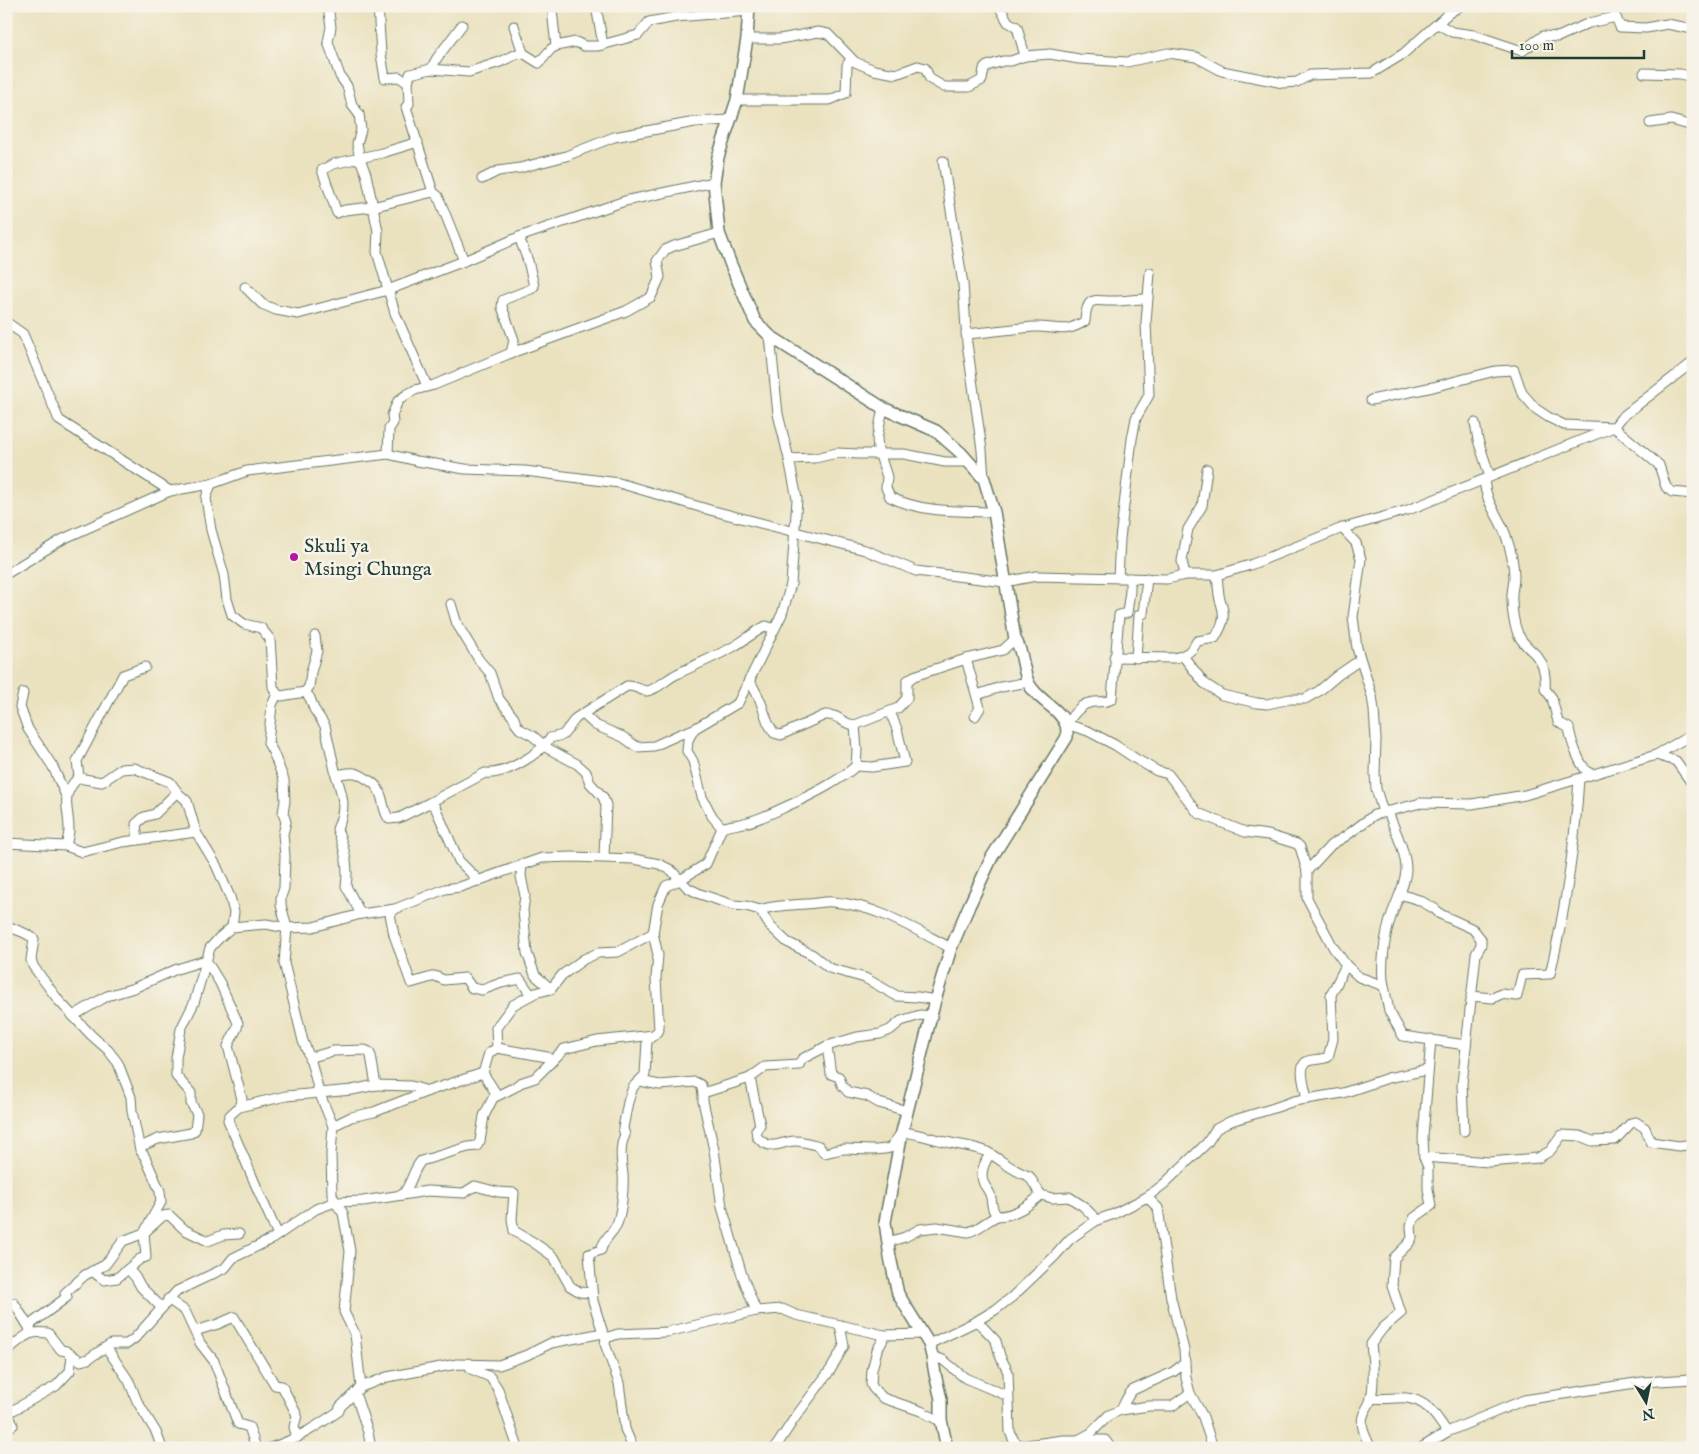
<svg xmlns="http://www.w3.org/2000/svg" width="1699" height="1454" font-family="'IM FELL English',serif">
  <rect width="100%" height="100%" fill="#f7f3e8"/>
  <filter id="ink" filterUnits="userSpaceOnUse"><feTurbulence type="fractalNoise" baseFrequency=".02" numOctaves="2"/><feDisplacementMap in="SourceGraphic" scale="10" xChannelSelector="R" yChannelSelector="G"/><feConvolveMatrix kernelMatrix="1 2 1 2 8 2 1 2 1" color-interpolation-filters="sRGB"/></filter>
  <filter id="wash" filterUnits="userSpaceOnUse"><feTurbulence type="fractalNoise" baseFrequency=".0096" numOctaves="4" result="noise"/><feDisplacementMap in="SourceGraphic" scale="20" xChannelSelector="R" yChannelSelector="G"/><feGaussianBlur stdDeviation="1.12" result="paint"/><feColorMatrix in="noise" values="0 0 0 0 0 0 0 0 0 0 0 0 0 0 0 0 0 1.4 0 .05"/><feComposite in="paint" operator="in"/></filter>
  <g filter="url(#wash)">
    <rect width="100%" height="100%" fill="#eae2bf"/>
  </g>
  <g filter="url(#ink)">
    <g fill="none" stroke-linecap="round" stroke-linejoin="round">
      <defs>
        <g id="street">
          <path d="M328,6l3,21 -3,15 12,34 7,10 5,19 7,9 2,16 -4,14 3,15 6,15 12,57 -1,21 18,61 32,73"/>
          <path d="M378,6l3,48 4,24 14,-1 9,6 1,21 -3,3 27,85 5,4 26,65"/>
          <path d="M550,6l2,4 4,36"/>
          <path d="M596,6l7,39"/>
          <path d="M999,6l9,16 9,5 8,29"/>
          <path d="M1438,24l14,8 22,3 48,16 21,-15 15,1 31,-14 27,-6 4,10 26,1 21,-4 26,5"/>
          <path d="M514,26l9,27"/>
          <path d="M747,39h33l38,-7 10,2 27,28 19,8 22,4 22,-8 7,2 5,11 14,8h25l13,-7 2,-11 3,-3 16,-5h8l14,-5 25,-2 29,5 48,3 41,-9 28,4 26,14 61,12 14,-1 13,-7 62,-2 31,-19 46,-41 11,-7"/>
          <path d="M431,69l6,-11 25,-33"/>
          <path d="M1644,73l36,1 13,3"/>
          <path d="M408,83l2,-9 21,-5 38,3 31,-10 17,-8 6,-1 16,10 12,-14 5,-3 20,-4 8,4h14l40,-11 11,-13 27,-5 73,-6"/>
          <path d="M737,100h93l16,-7 1,-28 4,-6"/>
          <path d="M1650,123l21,-3 22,6"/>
          <path d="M418,142l-36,11 -49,11 -11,6 15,43 8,-3 27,-3 61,-15"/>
          <path d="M943,161l20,123 4,59 15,107 2,29"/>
          <path d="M482,179l16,-8 22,-3 46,-12 48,-19 81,-15 35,-2"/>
          <path d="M245,287l17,17 14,6 22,4 90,-24 76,-29 55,-24 106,-36 89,-19"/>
          <path d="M6,322l17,12 36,86 111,71"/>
          <path d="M966,334c22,-2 45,-5 67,-7 23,-1 30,8 52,-6 2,-28 10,-19 30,-20 10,0 21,-2 32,-2"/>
          <path d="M511,353l3,-13 -12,-33 1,-7 28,-11 3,-3 -6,-25 -9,-24"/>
          <path d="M1371,400l62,-13 62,-16 19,-1 8,23 14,16 12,8 16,8 50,2 45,38 7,22 6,5 21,2"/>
          <path d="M883,408l-6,30 1,11 9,28 -1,11 4,9c32,16 69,14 104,15"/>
          <path d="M1475,423l3,17 12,37"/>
          <path d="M388,454l1,-25 4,-6 -1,-8 6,-14 8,-6 9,-5 19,-5 77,-32 115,-42 25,-14 9,-20 -3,-16 8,-11 9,-4 45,-13"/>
          <path d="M789,459l26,-1 22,-5 22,1h45l41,8h25"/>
          <path d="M1484,480c2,26 17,37 23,59 4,12 7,26 7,38 0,8 -3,15 -2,23 0,10 2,24 6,34 4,9 10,13 17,20 9,9 11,23 10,35l7,9 6,24 11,6c2,13 11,41 22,46"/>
          <path d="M211,484l-5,14 5,32 13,45 3,24 5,16 12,9 17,4 9,11 3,48 4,7 4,2 24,-4 5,6 4,11 11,17 11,49c18,-3 18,-5 34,6 5,3 8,6 10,12 4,9 3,18 9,26l10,-1 30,-15 6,4 24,54 20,20"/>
          <path d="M1342,528l14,15 5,16 -8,58 4,31 15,48 2,14 2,29 -1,35 1,15 7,23"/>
          <path d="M6,574l57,-35 107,-48 41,-7 36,-13 141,-17 29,7 48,8 60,2 94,12 91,27 155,40 51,21 89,11 31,-6 131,3 18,-4h32l33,-10 90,-36 68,-19 206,-83 8,-10 71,-55"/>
          <path d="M1185,575l-3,-14 6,-32 14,-23 5,-37"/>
          <path d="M1118,578l2,-39 12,-100 4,-21 13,-23 -3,-73 4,-49"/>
          <path d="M1130,578v13l-3,22 -8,2 -7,84c-8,5 -15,1 -23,4 -10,2 -17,14 -23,21l22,7 27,14 21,14 21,12 11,3 30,39 47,19 23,3 29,9 3,3 7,24v27l26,49 13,18 13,12 25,9 5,25 14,25 63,9"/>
          <path d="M451,604l6,20 22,36 11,13 9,26 15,19 2,6 4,5 13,7 14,12 30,16 9,8 4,11 13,14 3,8 -2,52"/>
          <path d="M1183,656l21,27 18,12 35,8 10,1 23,-5h15l14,-8 19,-16 22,-15"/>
          <path d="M1114,657l60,1c11,-2 19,-7 23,-17l18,-3c9,-15 11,-22 5,-38 -2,-8 -2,-17 -3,-25"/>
          <path d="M1136,658l3,-43 4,-1 4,-36"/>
          <path d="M966,659l14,49 -5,8"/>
          <path d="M145,667l-22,8 -46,86 2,16 5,2 18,3 19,-13 13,-1 36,14 8,11 9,8 9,31 20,33 14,32 4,15 -2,15"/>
          <path d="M749,679l11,21 8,23 6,10 7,2 44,-20c15,-1 16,9 30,10"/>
          <path d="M305,692l4,-5 2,-15 6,-21 -2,-15"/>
          <path d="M23,693l-3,14 8,22 25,38 13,29"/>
          <path d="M977,695l24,-8 27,-5"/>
          <path d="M583,714l12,11 28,12 14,10 17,-1 24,-11 16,-6 44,-26 44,-89 9,-30 6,-85 -8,-40 -11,-45 -8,-78"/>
          <path d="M1656,755l20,6 17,24"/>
          <path d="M856,766l16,1 33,-5 -8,-33 -7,-17"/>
          <path d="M336,775c7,22 11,32 1,54 7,17 12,39 9,57l15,28"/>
          <path d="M79,777c-20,19 -10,29 -10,53 0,5 -2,11 -3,16l16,6 41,-10 73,-10"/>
          <path d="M429,803l56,-30c20,2 54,-18 65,-35l13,-3 13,-17 51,-32c8,-1 12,4 19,5 9,0 22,-13 31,-17 18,-9 38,-17 56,-27 12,-7 21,-15 33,-21l8,3"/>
          <path d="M722,828c7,-3 14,-3 22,-5 18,-4 34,-13 50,-20 23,-11 43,-21 62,-37l1,-16 -2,-25 43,-17 9,-10v-17l7,-5 52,-17 37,-9 12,-11"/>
          <path d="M138,840l-2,-16 8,-7 11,-3 22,-22"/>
          <path d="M6,843l60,3"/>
          <path d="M522,864l-1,12 4,20 -2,14 4,43 8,22 16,14"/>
          <path d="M1307,871l24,-26 15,-9 28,-21 47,-12 51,1 53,-9 131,-40 37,-21"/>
          <path d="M1400,894l19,6 16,9 5,5 33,15 8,10v6l-5,9 -14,130 2,47"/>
          <path d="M395,909l-5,5 4,21 17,48 24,-7 9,4 21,-2 7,10 10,2 19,-7 19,-4 11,16"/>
          <path d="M760,910c14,-5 31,-5 46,-6 9,0 18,-3 27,-2 43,3 81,27 118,46"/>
          <path d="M6,925c10,6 19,6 28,14l-3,21 2,6 26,35 32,34 17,15 10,13 13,34 1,14 8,39 5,7 15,34 1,11 -17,31 2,24 -6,2 -23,19 -13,2 -12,-9"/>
          <path d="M1384,986c-4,-18 1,-52 7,-69 5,-16 14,-30 15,-47 0,-20 -12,-40 -18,-59"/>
          <path d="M1471,996l22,2 8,-4 16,2 5,-21 28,-1c15,-62 25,-132 29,-195"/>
          <path d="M73,1016l34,-20 27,-8 43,-19 29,-9 14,23 18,40 -1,5 -9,18 14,53 -3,8 -9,8 -2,5 32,75 18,40"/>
          <path d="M1431,1039l-8,98 1,20 65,5 49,-4 12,-7 12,-16 18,1 12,5 23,-1 16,-17 5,-1 9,6 6,14 28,4 14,-2"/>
          <path d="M497,1048l50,9 5,4"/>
          <path d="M309,1058l24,-7 32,-1 4,2 2,4 5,29 35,1 17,5 55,-18"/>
          <path d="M750,1078l10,47 -4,5 1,7c15,16 23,4 38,4 8,0 17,3 24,5l5,7c7,-1 14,-4 21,-4 15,0 30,3 45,-1l12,-16c15,1 27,6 41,9 14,4 29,5 42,10 15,7 26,20 44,25l12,19 11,3 17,-1 14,9 14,14"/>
          <path d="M640,1081l20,4 35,-3 6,3 2,8"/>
          <path d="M497,1095l-14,-22 6,-20 8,-5 -1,-20 17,-23 22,-12 16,-4 11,-14 22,-16 14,-6 20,-1 35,-19"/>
          <path d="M1307,1099c-1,-9 -11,-34 1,-38 7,-2 14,-1 20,-4l5,-18 -2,-44 15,-30"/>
          <path d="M239,1107l47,-11 66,-6 24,-5"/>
          <path d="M907,1111l-28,-8 -12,-7 -19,-4 -6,-7 -3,-8 -8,-3 -4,-28 30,-9 23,-3 10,-4 11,-9 19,-6 12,1"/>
          <path d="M333,1126l18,-9 23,-5 54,-21"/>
          <path d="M140,1147l18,-8 33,-6 4,-3 2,-16 -6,-11v-10l-15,-17v-18l5,-29 13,-26 16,-55 9,-10 13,-11 34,-3 21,4 26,-1 48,-13 34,-5 50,-20 15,-2 82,-29 30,-1 62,2 25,5 12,6 17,18 12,6 33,11 13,1 14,4 10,16 17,16 26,13 16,13 36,10 32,18 21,1 17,3"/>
          <path d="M990,1154c-6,9 -11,20 -6,30 2,3 4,6 6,10 3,9 0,14 7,22 17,0 31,-10 44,-21"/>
          <path d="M402,1195l25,-4 37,2 11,-7 23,6 16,1 -2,26 2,12 19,11 21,15 16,29 10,6 12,1"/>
          <path d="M1147,1197l11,11 13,90 13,52 2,28 4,15 13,24 10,31"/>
          <path d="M335,1202l28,-1 39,-6c10,-10 10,-24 19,-34l47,-14 9,-1 3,-5 4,-25 9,-18 22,-11 5,-4 15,-5 29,-29 33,-8 57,-6"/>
          <path d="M335,1202l8,11 7,38 -6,61 11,22 6,53"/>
          <path d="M888,1242l17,-5 15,-8 17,-2 31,5c8,-1 20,-12 29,-16"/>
          <path d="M129,1270l7,8 5,9 21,21"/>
          <path d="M168,1299l17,12 15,32 14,18 24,63 11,3 7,21"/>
          <path d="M14,1303l16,26"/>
          <path d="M756,1311l-14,-36 -20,-68 -8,-57 -11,-49v-8l47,-15 15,-11 34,-2 3,-6 25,-13"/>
          <path d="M977,1322l5,4 14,15 4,15 8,16 2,60 4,9 7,5"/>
          <path d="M195,1331l23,-7 16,-7 41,68 7,1 15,29 -3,12 3,11"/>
          <path d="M29,1333l2,-9 36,-27 -2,-4 20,-18 20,-10 18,-24 21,-8 19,-17 6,-1 16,15 23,11 15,-6 16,-1"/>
          <path d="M603,1333l-10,-32 -4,-47 12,-4c3,-13 14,-18 17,-29 4,-13 6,-35 5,-47 -2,-12 -4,-28 2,-39l-2,-7 5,-26 5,-15 12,-12 2,-34 12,-11 -3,-52 2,-23 -5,-22 5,-29 8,-18 14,-6 26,-16 16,-36 -10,-12 -10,-19 -9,-36 -6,-10 1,-11 6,-11"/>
          <path d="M884,1335l-2,7 -5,8 -5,20 -1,14 2,4 10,10 38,13 15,8 5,1"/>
          <path d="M606,1338l-1,6 14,39 6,46 8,19"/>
          <path d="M929,1344l46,-22 20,-12 17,-13 42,-40 16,-18 27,-19 17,-6 33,-17 17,-13 43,-41 9,-14 15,-8 43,-13 20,-7 49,-8 45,-15 39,-8"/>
          <path d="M106,1347l23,34 8,20 19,31 6,16"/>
          <path d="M6,1351c18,-12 18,-21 42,-18l13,17 5,1 15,10 7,-2 23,-15h16l8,-6 42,-47 48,-23 8,-10 39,-19 44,-30 19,-7 -3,-8 -1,-40 2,-28 -14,-34 -8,-31 -8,-20 -19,-78 3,-35 -6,-23v-8l3,-9 1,-32 -2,-22 3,-12 -3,-9 2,-12 -1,-21 -11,-28 -5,-9 4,-38 5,-11"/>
          <path d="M932,1356l11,4 22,18 43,18"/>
          <path d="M469,1363l2,6 19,8 8,12 20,59"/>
          <path d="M355,1393l13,39 3,16"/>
          <path d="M1371,1398c4,-17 2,-37 0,-54l12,-16 18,-15 -9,-27 2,-28 15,-15 3,-5 -1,-12 3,-8 17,-12 -3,-17v-22l-4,-10"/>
          <path d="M1121,1410c4,-7 6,-15 12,-20l40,-18 12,-9"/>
          <path d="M6,1429l7,-4 -5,-12 48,-27 14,-15 2,-15"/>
          <path d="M270,1448c26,-8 47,-22 69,-37l1,-4 21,-20 26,-10 70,-13 42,1 28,-10 24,-12 52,-10 3,5 12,-4 49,-2 89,-21 26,-2 14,6 88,20 39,-1"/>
          <path d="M775,1448l19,-29 37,-50 13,-23 -4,-21"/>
          <path d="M1004,1448l59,-8h42l6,8"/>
          <path d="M1077,1448l1,-8 13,-7 18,-18 12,-5 28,-4h23l18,-13"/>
          <path d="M1371,1448c-5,-9 -11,-22 -8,-32 2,-7 7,-11 8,-18 12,2 24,-1 36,0 21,3 29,18 40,34"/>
          <path d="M1421,1448l26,-16 77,-32 118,-18 51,-3"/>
        </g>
        <path id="secondary" d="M749,6l-2,33 -10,61 -19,57 -4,25 5,51 12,32 24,56 15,15 113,72 53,23 25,22 23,26 10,33 21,127c9,13 7,31 14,45 8,16 31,24 37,41 1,3 1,8 1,12l-75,120 -23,49 -18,42 -16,52 -33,132 -17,90 5,35 8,37 31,50 3,12 3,18 6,25v21l6,28"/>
      </defs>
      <use href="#street" stroke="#667765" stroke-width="11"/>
      <use href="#secondary" stroke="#667765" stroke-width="14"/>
      <use href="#street" stroke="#fff" stroke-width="9"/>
      <use href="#secondary" stroke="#fff" stroke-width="11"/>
    </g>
  </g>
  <circle fill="#b5179e" stroke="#f7f3e8" stroke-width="2" cx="294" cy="557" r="5"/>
  <g text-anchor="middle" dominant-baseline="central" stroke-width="5" stroke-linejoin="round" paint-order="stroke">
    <g font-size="20" fill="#1f3d34" stroke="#f7f3e8" text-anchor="start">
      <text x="304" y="546">Skuli ya<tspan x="304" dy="23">Msingi Chunga</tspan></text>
    </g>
  </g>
  <rect width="1699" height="1454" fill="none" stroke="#f7f3e8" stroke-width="25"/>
  <g transform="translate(1646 1402) rotate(170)" stroke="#f7f3e8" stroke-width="4" paint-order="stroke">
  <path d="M0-4L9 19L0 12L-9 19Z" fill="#1f3d34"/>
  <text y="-8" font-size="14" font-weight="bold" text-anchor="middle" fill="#1f3d34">N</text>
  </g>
  <path d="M1512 50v8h132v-8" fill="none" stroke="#1f3d34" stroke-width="2.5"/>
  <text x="1519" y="50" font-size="15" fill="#1f3d34" stroke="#f7f3e8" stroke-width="4" paint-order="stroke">100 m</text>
</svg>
